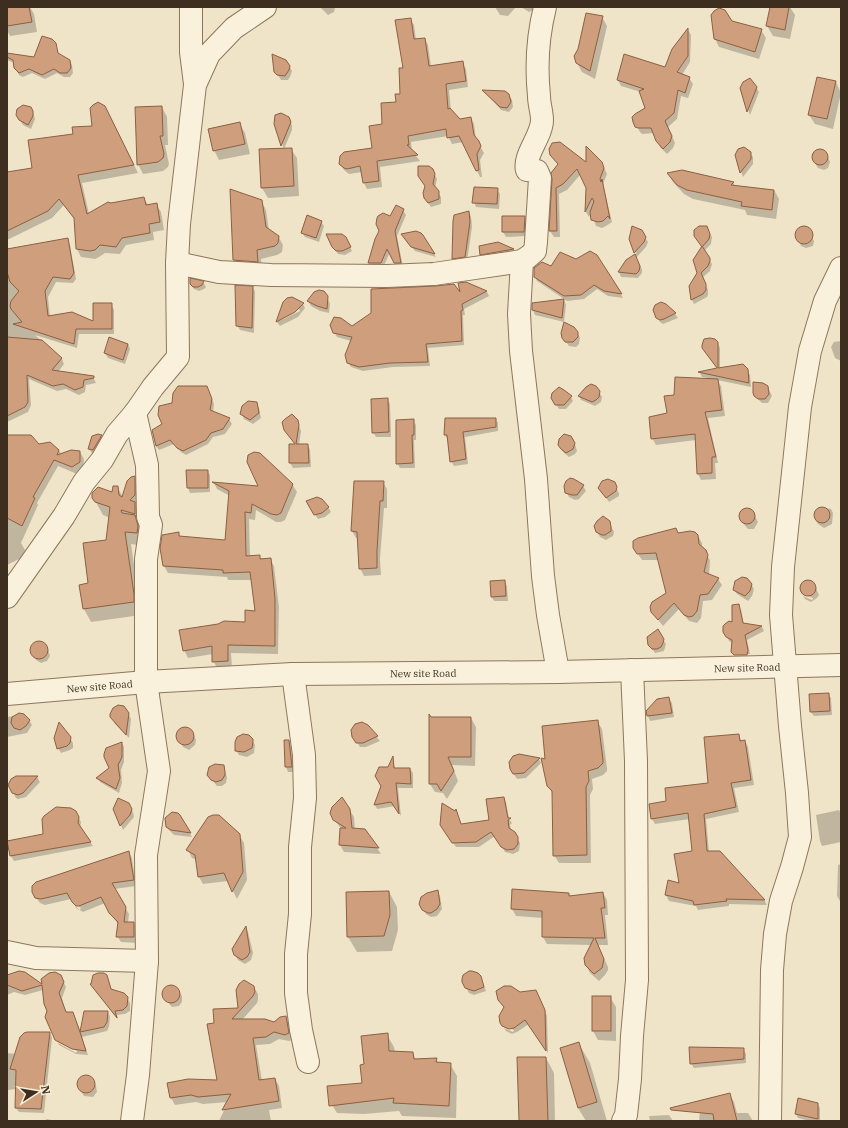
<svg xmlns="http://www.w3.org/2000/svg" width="848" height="1128" font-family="'IBM Plex Serif',serif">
  <rect width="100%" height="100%" fill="#f0e4c8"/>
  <g fill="#0003" fill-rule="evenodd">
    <path d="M14,7h16l4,7 3,18 -27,4 -3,-6v-22z"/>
    <path d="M320,7h15l-1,5 -6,3z"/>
    <path d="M495,7h21l-8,9 -8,-1z"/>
    <path d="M521,7h15l-1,2 -6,3z"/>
    <path d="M771,7h19l5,8 -5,24 -17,-3 -6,-10z"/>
    <path d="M602,17l5,9 -12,53 -13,-7 -5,-9z"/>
    <path d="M410,19l4,6 2,15 9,-1 3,6 3,21 31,-4 4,7 2,18 -19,3 2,20 8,10 12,-2 3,6 2,15 8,14 -4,7 2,17h-2l-3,-6 -14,-29 -11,2 -4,-8 -37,6 1,9 8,10 -40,6 2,20 -15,2 -3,-6 -2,-11 -13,2 -5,-4 -4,-7 34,-14 9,-24 18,-30z"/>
    <path d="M732,22l29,8 5,8 -7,21 -40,-12 -4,-8z"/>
    <path d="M688,30l3,5 -1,27 -8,13 7,3 4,6 -5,14 -7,-2 -4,23 -9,8 7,16 -2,5 -6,6 -7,-7 -6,-14 -12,1 -2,-2 -6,-11 12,-13 -5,-16 -20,-6 -3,-6 48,-12 7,-18z"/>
    <path d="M55,44l4,11 10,5 3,5 1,8 -3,4h-6l-7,-4 -12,6 -13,-6 -9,4 -4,-2 -5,-9v-3l-7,-3v-6l28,5z"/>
    <path d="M289,66l3,5 -2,6 -2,3h-7l-7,-11z"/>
    <path d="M836,82l5,11 -8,36 -18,-5 -6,-9z"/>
    <path d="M756,87l3,5 -9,23 -9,-25z"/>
    <path d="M484,91l25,4 3,5 1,7 -4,5 -8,-2z"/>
    <path d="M105,106l33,67 -56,10 7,31 22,-10 33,-6 4,7 8,-1 5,8 3,18 -11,2 1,8 -28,5 -6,9 -15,-1 -6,4 -4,2 -14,-2 -4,-8 -2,-29 -11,-15 -12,13 -45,22v-44l26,-27 41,-34 19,-8z"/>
    <path d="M162,107l5,10 1,28h-3l4,19 -1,3 -5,4 -20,3 -5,-10z"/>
    <path d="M33,112l2,7 -4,10 -8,-4 -6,-10z"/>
    <path d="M289,120l3,5v5l-8,19 -9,-26z"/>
    <path d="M239,123l6,10 5,21 -31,6 -5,-10z"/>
    <path d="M291,149l6,9 2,38 -31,2 -6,-10z"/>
    <path d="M818,149l7,2 5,11 -2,6 -4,2 -6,-2 -6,-10 1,-5z"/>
    <path d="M750,153l3,4v7l-10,13 -7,-19z"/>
    <path d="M602,163l5,11 -4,10 9,38 -6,4 -4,2 -6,-2 -5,-13 -2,4 -3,-5 1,-24 -7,-13 -13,15 -8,4 1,43h-6l-4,-6 3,-52 34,-15z"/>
    <path d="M432,170l5,9 -2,9 6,9v7l-10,3 -6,-9z"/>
    <path d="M668,174l65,8 2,4 39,4 5,9 -3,20 -29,-4 -2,-5 -52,-11 -9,-5 -11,-12z"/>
    <path d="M497,189l3,5 -1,15 -23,-2 -2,-5z"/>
    <path d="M261,201l5,9 3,21 9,5 5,9 -1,7 -5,3 -16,4 1,11 -23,-1 -5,-9z"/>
    <path d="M403,210l3,5 -9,21 6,31 -6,1 -7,-16 -7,16h-11l-3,-5 6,-24 15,-22z"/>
    <path d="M468,212l3,4 1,11 -5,34 -12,2 -2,-4z"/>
    <path d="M503,217h22l2,4 -1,15 -20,1 -3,-5z"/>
    <path d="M321,222l3,4 -5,16 -14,-5 -3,-4z"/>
    <path d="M707,227l5,10 -1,7 -7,7 8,13 -2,7 -8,7 6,12v5l-1,2 -13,7 -2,-4 -2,-14 8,-12 5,-27 -6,-7z"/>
    <path d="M802,227l6,2 6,12 -1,5 -7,2 -5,-2 -5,-12z"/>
    <path d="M641,231l7,11 -2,5 -10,11 6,11v4l-4,5 -17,-1 -2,-5 8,-12 9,-6 -6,-15z"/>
    <path d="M421,234l15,23 -21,-6 -10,-12z"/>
    <path d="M67,239l3,6 6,34 -3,4 -17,-1 -8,15 2,20 44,6 17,-19 3,6v24h-35l-2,14 -42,-13 27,24 2,5 -6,8 35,5 3,6 -10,2 -1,7 -6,3 -13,-6 -9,2 -28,-12 2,26 -3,7 -21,10v-172z"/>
    <path d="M348,243l4,8 -7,4 -7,-1 -3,-5z"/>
    <path d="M498,243l16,7 2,4 -32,5 -3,-5z"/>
    <path d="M596,255l27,43 -15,-2 -11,-7 -13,10 -17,2 -30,-20 -2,-5 17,-9z"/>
    <path d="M203,282l3,5 -2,2 -5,2 -5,-2 -3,-5z"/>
    <path d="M466,283l21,9 2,4 -25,13 1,6h-2l1,30 -36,3 2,18 -37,1 -30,4 -12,-4 -3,-5 3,-21 -14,-4 -3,-5 127,-35z"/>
    <path d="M253,287l2,5 -1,41 -14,-3 -3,-5z"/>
    <path d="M326,294l4,10 -1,9 -9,-2 -9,-5 -3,-5z"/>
    <path d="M564,300l2,5 -2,17 -29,-7 -2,-5v-6z"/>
    <path d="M283,302l20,2 2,4 -7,9 -18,9 -3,-4zM299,309l1,2 -19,9v-2z"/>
    <path d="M666,305l9,9 3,4 -15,6 -3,-2 -3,-5z"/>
    <path d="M576,330l4,8 -1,6 -3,3 -7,-1 -6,-8z"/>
    <path d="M841,341v20l-6,-3 -4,-11 3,-5z"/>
    <path d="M718,343l2,5v21l27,1 3,5 1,12 -34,-7 4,6 4,30 -17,2 10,45h-3l1,16 -15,1 -3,-6 -2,-34 -40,5 -4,-7 16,-24 7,-18 33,-17v-1l-6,-1 -2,-4 18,-4 -14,-19z"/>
    <path d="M128,344l2,5 -5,15 -17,-6 -3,-5z"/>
    <path d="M767,386l5,10 -4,7h-6l-5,-5z"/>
    <path d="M209,392l5,12 -1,8 16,7 3,5 -7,10 -12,3 -5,7 -22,11 -5,-3 -7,-8 -15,6 -3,-4 -3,-16z"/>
    <path d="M599,392l3,5 -1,5 -6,4 -14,-6 -2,-4z"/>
    <path d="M571,397l2,4 -7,8h-7l-4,-6z"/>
    <path d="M387,399l3,5 1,33h-15l-3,-5z"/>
    <path d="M256,403l3,5 2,10 -8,6 -9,-5 -2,-5z"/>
    <path d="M446,419h49l3,4v8l-33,6 3,27 -14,2 -3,-5 -3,-21 -3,-5z"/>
    <path d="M413,420l3,5v15h-2l1,28h-15l-3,-5z"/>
    <path d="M297,421l4,10 -2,14h9l2,5 1,17 -18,1 -3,-5v-18h6l-8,-11z"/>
    <path d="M30,435l9,10 20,5 2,4 19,-2 4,7 -1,10 -6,5 -19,-8 -21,37 1,2 -17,38 4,7 -1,4 -3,4 -14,7v-101z"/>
    <path d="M101,436l3,4 -8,14 -4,-1 -3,-4 4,-12z"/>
    <path d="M568,436l5,3 2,5 2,7 -2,3 -6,3 -6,-5 -4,-8z"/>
    <path d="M207,471l3,4v17l-20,1 -2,-5z"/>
    <path d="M134,477l8,13 2,56 -13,-2 10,71 -50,7 -7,-13 -4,-24 10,-1 17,-43 3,-23 -7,-3 -10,-18 20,-3 4,-7 6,10z"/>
    <path d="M574,480l9,6 3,5 -7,8 -4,1 -6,-3 -3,-5z"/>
    <path d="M612,481l7,12v3l-10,6 -7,-10z"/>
    <path d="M383,482l4,7v19h-3l-4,51 1,16 -17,1 -4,-8 -2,-30h-2l-4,-7z"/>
    <path d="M214,483l45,4 33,-3 5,8 -12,28 -4,2h-5l-20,-12 -1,10 -6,-1 1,38 9,-1 3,4 8,-1 4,7 5,41 -1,47 -47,-1 1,16h-14l-5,-8v-7l-25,4 -4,-8 62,-27 10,-11 -4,-32h-24l-1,-3 -59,-4 -4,-7 14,-33 3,4 45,4 4,-45 -13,-7z"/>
    <path d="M307,502l21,5 3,5 -6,5 -7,2z"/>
    <path d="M821,507l10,2 2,4 -1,11 -8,4 -6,-4 -3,-5 -1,-6 3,-3z"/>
    <path d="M749,509l4,3 5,10 -4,7h-6l-7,-8 -1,-6 2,-4z"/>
    <path d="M609,522l5,10 -1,4 -7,4 -6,-3 -3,-5z"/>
    <path d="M679,534l19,2 4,7v6l8,11 -1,15 9,4 4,6 -10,15 -9,1 -2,17 -4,5 -8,-2 -10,-12 -16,17 -11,-14 15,-18 -9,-34h-16l-8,-12z"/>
    <path d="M504,581l3,5 1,15h-14l-2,-4z"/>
    <path d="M809,581l6,5 4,9 -2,3 -6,4 -6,-3 -2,-3 9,4 1,-2 -11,-4 -2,-4 1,-5 4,-3z"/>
    <path d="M751,584l3,5 -2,7 -4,5 -11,-7 -3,-4z"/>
    <path d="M738,605l3,5 3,15 18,2 2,4 -17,9 3,14h-16l-1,-11 -4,-2 -5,-10 9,-8z"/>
    <path d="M657,630l9,14 -2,7 -9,2 -6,-8z"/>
    <path d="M37,642l8,3 3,5 2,6 -3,5 -6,2 -5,-3 -3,-5 -1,-6z"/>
    <path d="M828,694l3,4 1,17 -18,1 -3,-4z"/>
    <path d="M669,699l3,4 2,14 -24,4 -2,-5 -1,-5z"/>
    <path d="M127,711l4,8 -2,19 -14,-14 -2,-5z"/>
    <path d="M14,716l15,4 3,5 -5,8 -20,4v-20z"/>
    <path d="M471,718l5,9 -1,39 -23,-1 6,16 -11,18 -4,-6 -8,-1 -5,-8z"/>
    <path d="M597,721l5,8 5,39v3l-4,4 -11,4 1,10 -3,6 1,68h-32l-5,-8 -1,-61 -5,-8z"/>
    <path d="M367,726l13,15 -14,6h-6l-8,-13z"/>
    <path d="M183,727l8,3 5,10 -1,5 -6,5 -6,-3 -6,-9 2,-8z"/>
    <path d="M738,735l4,6h3l3,6 6,38 -20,3 5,24 -33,7 3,33h10l45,48 3,5 -38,-1v2l-31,4 -2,-4 -27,-5 -3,-6 14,-11 13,-32 -3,-33 -35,5 -3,-5 16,-17 41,-18z"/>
    <path d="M70,738l3,5v5l-3,2 -9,3 -3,-5z"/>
    <path d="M252,740l3,5 -1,8 -7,4 -8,-2 -3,-5z"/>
    <path d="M285,741h4l2,5 3,26h-6l-2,-5z"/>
    <path d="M122,743l2,4v15l-3,8 1,13 -3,10 -19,-11 -2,-4 12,-9z"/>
    <path d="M393,759l2,10h15l3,4v15h-15l3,28 -6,-10 -18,3 -2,-4z"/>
    <path d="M539,759l2,4 -15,15 -9,1 -7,-11z"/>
    <path d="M223,766l4,11 -1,6 -4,3h-5l-9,-11z"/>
    <path d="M16,777h21l3,5 -14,15 -8,2 -2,-1 -6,-10z"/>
    <path d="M504,798l2,4 3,17 3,4 -2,2 1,5 3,3 6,10 -1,8 -6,3 -8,-2 -10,-16 -16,11h-23l-12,-17 12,-19 5,14 29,-4z"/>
    <path d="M130,807l3,5 1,5 -11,13 -8,-18z"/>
    <path d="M349,809l5,8 1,13h10l16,24 -37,-2 -4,-7 1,-17 -2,-2 -5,-7z"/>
    <path d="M839,810l2,4v28l-19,4 -2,-5 -4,-26z"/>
    <path d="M180,816l12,21 -18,-2 -6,-6 -2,-5v-6z"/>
    <path d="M78,817l3,5 -1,6 13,18 -79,15 -3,-5 -3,-14 36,-7z"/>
    <path d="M239,835l5,8 3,37 -10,19 -9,-18 -25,3 -4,-7 -2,-17 -5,-2 -4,-8z"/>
    <path d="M129,852l3,6 4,28 -22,3 15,25 -1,9h6l3,6v14l-16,-1 -4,-6 1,-12 -4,-5 -9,-16 -22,9 -7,-4 -1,-2 5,4 1,-2 -9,-7 -1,-2 -26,6 -5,-2 -6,-8z"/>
    <path d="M841,864v39l-4,-7 1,-31z"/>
    <path d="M389,892l8,15 1,23 -6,21 -35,1 -9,-15z"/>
    <path d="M438,892l2,4 2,13 -5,7 -6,1 -5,-3 -3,-5z"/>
    <path d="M603,893l4,7 1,15h-3l3,30h-10l10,22v3l-3,5 -6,6 -9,-8 -4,-8 5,-20 -44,-1 -4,-7v-19l-27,-2 -4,-7 57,-15 1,2z"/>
    <path d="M246,928l2,4 5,21 -2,7 -6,4 -7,-4 -3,-5z"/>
    <path d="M22,972l21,14 20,-5 3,6 -4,11 4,15h7l8,20 4,-21h23l2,5 -1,10 -2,4 -25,6 6,18 -12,-1 -17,-9 -1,-2 18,10 1,-2 -21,-12 -13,-49 -18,5 -11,-3 -7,3v-19z"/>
    <path d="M106,976l6,14 15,8 3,5v8l-5,3 -8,1 1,4 -24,-31z"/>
    <path d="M480,976l6,15 -12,4 -5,-2 -3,-5z"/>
    <path d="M170,986l5,1 7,9v6l-3,4 -7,1 -9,-11 1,-5z"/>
    <path d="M253,986l5,8v6l-1,3 -15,17 32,3 12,-6 4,7 2,16 -3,1 -10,-2 -9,5 -14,1 6,36 13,-2 4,7 3,22 -13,2 2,11h-52l9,-19 -25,2 -7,-2 -21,3 -4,-7 -3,-15 50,-2 -3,-57 24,-15z"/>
    <path d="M520,994l19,2 8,20 1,37 -19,-29 -12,8 -5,2 -6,-3 -2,-3 9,4 1,-2 -11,-5 1,-17 -5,-8z"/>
    <path d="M610,997l6,10v34l-18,-1 -5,-9z"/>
    <path d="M50,1033l2,5 -8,75 -25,-1 -3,-4 1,-19 -10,1v-37l9,1z"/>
    <path d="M387,1035l7,12 1,5 17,1 4,7 20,-1 2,4 12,1 7,12 -1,42 -54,-2 -3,-5 -35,3 -27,-1 -8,-13 34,-16z"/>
    <path d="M579,1044l11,19 17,58h-21l-8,-13z"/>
    <path d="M743,1049l3,5v9l-52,5 -3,-5z"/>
    <path d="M546,1058l8,15 1,48h-35z"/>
    <path d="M84,1075l5,2 7,9 1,6 -4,5 -9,-1 -7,-11 3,-6z"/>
    <path d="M729,1094l5,8 3,11h11l5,8h-54l2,-20z"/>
    <path d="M817,1103l3,5v13h-10l-12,-3 -2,-4z"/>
    <path d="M669,1115l4,6h-23l-1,-5z"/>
    <path d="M47,1119l9,2h-12z"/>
  </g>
  <g fill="#cf9f7d" stroke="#8d5f41">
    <path d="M7,7h22l3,15 -25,4z"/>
    <path d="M770,7h19l-4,23 -19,-4z"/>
    <path d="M719,8l6,2 7,11 30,8 -7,23 -41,-13 -3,-24 3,-4z"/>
    <path d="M586,13l17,3 -13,55 -14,-8 -2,-7 4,-7z"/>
    <path d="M411,18l3,21 11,-1 4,28 34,-5 3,20 -20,3 2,25 2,-1 10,11 11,-2 3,18 5,6 2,5 -4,8 2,16 -3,1 -17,-35 -12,2 -1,-9 -38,7 1,9h-2l11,10 -41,6 2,20 -16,2 -3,-17 -13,3 -3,-1 -5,-4 1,-8 4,-4 28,-4 -3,-22 13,-2 -1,-21 15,-1 -1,-8h5l-1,-26h4l-8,-48z"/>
    <path d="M688,28v28l-11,16 13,5 -5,16 -7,-3 -4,23 -9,8 7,15 -2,6 -7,7 -7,-8 -5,-13h-13l-3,-1 -2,-5 -1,-5 3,-3 10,-6 -6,-17 5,-2 -27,-9 7,-26 41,13 7,-18z"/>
    <path d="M42,36l10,3 4,4 2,10 12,7 1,8 -4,5h-7l-6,-4 -12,6 -13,-6 -10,4 -5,-5 -1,-8 -6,-3v-4l27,4z"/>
    <path d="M272,54l14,6 4,6 -1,4 -4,6 -8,-1 -3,-3z"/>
    <path d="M817,77l19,4 -9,38 -19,-4z"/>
    <path d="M750,78l7,9 -10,25 -7,-24 3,-6z"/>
    <path d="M482,90l23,1 4,3 2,8 -4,6 -7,-1z"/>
    <path d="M98,102l7,4 29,59 -56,10 9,39 21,-12 3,1 33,-6 2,8 11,-2 3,19 -11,2 1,9 -28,5 -6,9 -16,-2 -5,5 -5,1 -14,-2 -2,-31 -15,-19 -11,12 -41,20v-59l25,-4 -4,-28 45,-6 -1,-7 20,-1 -2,-18 3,-3z"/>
    <path d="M23,105l8,2 2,4v5l-5,9 -9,-5 -3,-5 1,-6z"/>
    <path d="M162,106l1,30h-3l4,18 -1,4 -5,4 -21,3 -2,-58z"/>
    <path d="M281,113l8,4 2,5 -10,24 -7,-22 1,-9z"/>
    <path d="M240,122l5,22 -32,7 -5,-22z"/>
    <path d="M560,142l26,20v-16l16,16 2,6 -4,11 1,3 1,-3 8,40 -2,-3 -5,5 -5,1 -7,-2 -1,-8 4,-11 -2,-3 -7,14 1,-24 -9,-19 -14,15 -7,4 1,43h-8l3,-52 -1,-6 7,-9 -8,-9 -1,-6 3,-6z"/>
    <path d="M744,147l7,5v7l-11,14 -5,-18 3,-6z"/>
    <path d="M292,148l2,38 -33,2 -2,-39z"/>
    <circle cx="820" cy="157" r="8"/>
    <path d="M418,166h11l4,3 2,5 -2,10 6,7v8l-11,4 -4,-5 -1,-5 2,-7 -7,-10z"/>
    <path d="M682,170l52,12 -3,3 43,5 -2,20 -31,-4 1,-4 -55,-12 -10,-5 -10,-12z"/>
    <path d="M474,187l24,1 -1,16 -25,-1z"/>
    <path d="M230,189l32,11 4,27 13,9 -1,7 -3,3 -18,4 1,12 -25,-2z"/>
    <path d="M396,205l8,4 -9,22 6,32h-7l-7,-14 -6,14h-13l7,-24 4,-8 -3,-7 1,-6 1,-2 5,-3 7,3z"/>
    <path d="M469,211l1,11 -5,35 -13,2 1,-38 1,-6z"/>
    <path d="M307,215l15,6 -6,17 -15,-5z"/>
    <path d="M502,216h23l-1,16h-22z"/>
    <path d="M632,226l10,4 4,7 -2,5 -10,11 -5,-14z"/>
    <path d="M699,226h8l3,8 -1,5 -7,8 -8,-11v-6z"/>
    <circle cx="804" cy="235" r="9"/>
    <path d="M416,231l5,2 2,2 12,19 -24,-7 -10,-13z"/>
    <path d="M326,234h16l4,3 5,10 -9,4h-6l-4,-4z"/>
    <path d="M68,238l6,35 -4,6 -17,-2 -8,14 3,25 24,-4 21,9v-18h19v26h-36l-2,15 -61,-20 9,-2 -11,-13 -1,-3 1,-5 8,-10 -9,-9 -3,-10v-23z"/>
    <path d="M498,242l16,7 -34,6 -1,-9z"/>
    <path d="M702,246l8,12v3l-2,5 -7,7 5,11v6l-3,4 -12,6 -2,-14 8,-13 -4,-13z"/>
    <path d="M590,251l7,4 25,39 -18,-3 -10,-6 -13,10 -17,1 -30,-19v-9l8,-6 9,4 9,-14 16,7z"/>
    <path d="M635,254l5,12 -1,5 -3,3 -18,-2 8,-12z"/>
    <path d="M190,278l14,3 -2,4 -4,2h-5l-3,-3z"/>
    <path d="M466,282l21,9 -25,13 1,6 -2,1 1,30 -36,3 2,18 -38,1 -31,4 -12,-4 -2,-8 7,-18 -19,-4 -3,-8 4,-8 7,1 11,8 19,-13v-24l64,-3 19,-2 6,8 -2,-9z"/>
    <path d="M235,285l18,1 -1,42 -16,-2z"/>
    <path d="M319,290l5,1 4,5 -1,13 -10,-3 -10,-5 7,-9z"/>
    <path d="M292,297l12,6 -9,9 -19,10 7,-20 4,-4z"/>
    <path d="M564,299l-2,19 -30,-8v-7z"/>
    <path d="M661,302l5,2 10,9 -12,6 -4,1 -4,-2 -3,-8 2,-5z"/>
    <path d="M564,322l10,5 4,5v5l-5,5h-8l-3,-4 -1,-5z"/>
    <path d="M7,337l35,3 20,18 -10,12 42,6v2l-10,2 -1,7 -8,3 -12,-6 -10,2 -26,-11 1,27 -3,5 -18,9z"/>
    <path d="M109,337l19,7 -5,16 -19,-7z"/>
    <path d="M710,338l5,1 3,3v26l25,-4 5,5 1,14 -51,-11 19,-4 -15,-20v-3l2,-6z"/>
    <path d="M675,377l43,2 4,31 -17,2 11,45h-4v16l-15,1 -2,-40 -44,5 -2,-22 18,-4 -3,-17 10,-1z"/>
    <path d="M753,382l10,1 5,3 1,8 -4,5h-7l-4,-3 -1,-3z"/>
    <path d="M591,384l5,2 4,5 -1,6 -3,3 -4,2 -14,-6 8,-9z"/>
    <path d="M178,386h29l5,13 -2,11 20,8 -7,11 -12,4 -5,7 -23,11 -6,-3 -7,-8 -14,6 -4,-16 10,-6 -4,-9 1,-9 13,-3 1,-10z"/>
    <path d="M559,387l5,3 8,6 -8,9h-9l-4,-7 1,-5z"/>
    <path d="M388,398l1,34 -17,1 -1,-34z"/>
    <path d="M248,401l9,1 2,11 -9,7 -10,-6 2,-8z"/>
    <path d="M292,414l6,6 1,5 -3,19h12l1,19h-20v-19h6l-11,-14 -2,-8 3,-3z"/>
    <path d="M445,418h51v9l-33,5 3,27 -16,3 -3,-27h-3z"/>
    <path d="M414,419v16h-2l1,28 -17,1v-44z"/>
    <path d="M98,434l4,1 -9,15 -5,-1 3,-10 1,-3z"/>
    <path d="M564,434l7,2 4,7 -2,6 -7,4 -5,-4 -3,-4 1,-6z"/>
    <path d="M7,435h24l8,9 11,-2 9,8 -2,5 14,-5 9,1v11l-8,5 -18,-7 -21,37 2,1 -13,28 -15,-8z"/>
    <path d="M254,452l6,1 33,31 -12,29 -4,2 -6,-1 -19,-10 -1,9 -6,-1 1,44 14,-1v4l11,-1 4,41v47l-47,-1v16l-16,1v-16l-29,5 -4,-21 39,-6 6,-3 21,1v-12l10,1 -5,-39 -27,1v-3l-60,-4 -3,-18 2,-13 17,-3v4l46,4 4,-49 -17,-9 46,4 -11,-24 1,-7z"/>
    <path d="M186,470h22v18h-21z"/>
    <path d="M135,476v19l-5,5 5,2v12l-14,-4 1,3 13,2 3,11 -1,7 -12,-1 9,62v8l-51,7 -4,-24 9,-2 -5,-40 23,-3 4,-33 -15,-5 -3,-4v-5l6,-6 14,5 1,-6h5l1,9 3,2 5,-16 4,-4z"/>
    <path d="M570,478l4,1 10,6 -7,10h-5l-7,-2 -1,-7 2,-5z"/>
    <path d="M608,479l7,3 2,5 -1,4 -10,7 -8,-10 4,-7z"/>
    <path d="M354,481h30l-1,20h-3l-3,50v17l-18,1 -2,-37 -6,-1z"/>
    <path d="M317,497l5,2 7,8 -7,6 -8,2 -8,-14z"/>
    <circle cx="822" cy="515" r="8"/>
    <circle cx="747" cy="516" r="8"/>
    <path d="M603,516l7,5 1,6v4l-6,4h-3l-6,-3 -2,-6 3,-5z"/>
    <path d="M676,528l2,5 12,-2 5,1 3,3 1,9 7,6 2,5 -4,17 15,6 -11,16 -8,1 -3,16 -4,5 -4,1 -5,-2 -10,-12 -16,17 -7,-8 -1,-5 2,-5 14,-9 -10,-40 -19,1 -4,-6v-7l5,-3z"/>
    <path d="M742,577l5,1 5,6 -2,7 -5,5 -12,-6 2,-9z"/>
    <circle cx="808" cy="588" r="8"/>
    <path d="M505,580l1,16 -15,1 -1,-16z"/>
    <path d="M739,604l4,19 19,3 -17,9 3,15 -1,5h-13l-3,-3 1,-12 -6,-3 -3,-5v-6l2,-2 4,-3 3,1v-17z"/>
    <path d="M658,629l6,10 -1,4 -2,4 -4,2h-5l-4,-4 -1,-8z"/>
    <circle cx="39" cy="650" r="9"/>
    <path d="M829,693l1,18 -20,1 -1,-18z"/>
    <path d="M669,697l3,16 -25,3 -1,-5 11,-12z"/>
    <path d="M118,705l6,1 5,7 -3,22 -16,-18v-3l3,-6z"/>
    <path d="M19,713l5,1 6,6 -4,6 -6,4 -6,-2 -3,-5 1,-6z"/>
    <path d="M429,714l2,3h40v40h-23l6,14 -13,20 -4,-7h-8z"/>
    <path d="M598,720l5,40v3l-5,5 -10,3 1,10 -3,6 1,68 -34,1 -1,-65 -5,-5 -6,-28 4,1 -3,-33z"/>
    <path d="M59,722l12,15 -1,6 -3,3 -10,3 -3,-11z"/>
    <path d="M362,722l6,3 10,11 -15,7h-7l-4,-6 -1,-7 4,-6z"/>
    <circle cx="185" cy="736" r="9"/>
    <path d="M243,734l6,1 4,4v3l-1,6 -8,4 -9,-1v-9l2,-5z"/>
    <path d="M739,734l1,7 5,-1 6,40 -20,3 5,24 -32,7 3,37h13l45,49 -39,-1 1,2 -33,4 -1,-4 -28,-6 3,-15 11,3 -5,-29 18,-3 -4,-38 -37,6 -2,-15 17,-3 -1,-13 43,-5 -4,-46z"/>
    <path d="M284,740h5l3,27h-7z"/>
    <path d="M122,742v15l-4,8 2,13 -4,11 -20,-11 13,-10 -5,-11v-3l2,-6z"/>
    <path d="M519,754l21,4 -16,15 -11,1 -3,-5 -1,-7 4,-6z"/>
    <path d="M393,756l1,12h16l1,16 -15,-1 3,31 -8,-12 -17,3 7,-19 -6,-10 4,-9h9z"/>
    <path d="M215,764l9,1 1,7v3l-3,5 -6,2 -5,-2 -4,-5 2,-8z"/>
    <path d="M16,776h22l-15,17 -5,2 -6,-2 -4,-8 3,-6z"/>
    <path d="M342,797l8,12 2,19 13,1 14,19 -40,-3 1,-17h6l-13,-8 -3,-7 2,-6z"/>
    <path d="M504,797l4,21h3l-3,2 1,8 6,4 3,5v7l-4,5 -7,1 -6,-3 -10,-15 -15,10 -24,1 -12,-18 2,-22 13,8 1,-2 5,15 28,-4 -3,-21z"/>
    <path d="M118,798l11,5 3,6 -2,6 -10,11 -7,-17z"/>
    <path d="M56,807l15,1 5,3 3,6 -1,6 13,19 -81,14 -3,-15 36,-7 -1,-15 2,-3z"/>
    <path d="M172,812l6,1 2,2 11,18 -20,-3 -5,-3 -1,-9z"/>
    <path d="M213,815h6l21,19 3,38 -11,20 -8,-19 -26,4 -3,-22 -9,-5 22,-33z"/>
    <path d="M129,851l5,29 -22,3 14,24 -2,15h10v15h-18l2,-15 -9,-9 -8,-16 -22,9h-3l-4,-4 -5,-9 -26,6 -6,-1 -3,-6v-6l4,-4z"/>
    <path d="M512,889l57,4v3l34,-4 2,16h-4l4,30h-10l9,21 -2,9 -8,6 -9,-9 -1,-7 10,-20 -52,-1v-26l-31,-2z"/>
    <path d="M438,890l2,14 -3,5 -6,4h-3l-6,-3 -3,-6 2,-7 6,-4z"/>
    <path d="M389,891l1,24 -6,21 -37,1 -1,-45z"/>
    <path d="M246,926l4,26 -3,5 -5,3 -8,-5 -2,-6z"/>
    <path d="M19,971l6,1 17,12 -1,-5 8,-6 6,-1 6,3 3,7 -5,11 7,19h7l7,20 4,-21h24l-1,11 -3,5 -24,5 6,19 -14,-2 -17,-9 -10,-23 2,-6 -3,-7 -2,-19 -20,6 -15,-6v-10z"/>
    <path d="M469,971h3l6,2 3,3 3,11 -10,4 -9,-3 -3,-6v-3l1,-4z"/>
    <path d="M98,973h6l3,2 4,14 13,4 4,4 -1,9 -4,4 -8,1 2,7 -27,-34h1l2,-9z"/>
    <path d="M244,980l10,6 1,6 -2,4 -21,23h33l9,3 6,-5 6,-1 3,17 -4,2 -11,-3 -8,5 -13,1 6,42 16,-2 4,23 -57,9 9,-16 -33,3 -7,-2 -21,3 -3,-15 21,-4 29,1 -10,-56 7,-1 -1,-14 25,-1 -2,-18 3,-6z"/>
    <circle cx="171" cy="994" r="9"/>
    <path d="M504,986h7l9,6 16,-2 9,20 1,41 -21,-31 -11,8 -5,1 -7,-3 -2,-3 -1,-7 5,-9 -6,-7 -2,-9z"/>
    <rect x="592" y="996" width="19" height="35"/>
    <path d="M27,1032h23l-9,77 -26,-1 1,-38 -6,-1 10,-32 4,-4z"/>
    <path d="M388,1033l1,18 24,1 1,7 23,-1 -1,4 15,1 -2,43 -56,-3 1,-5 -65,8 -2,-20 35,-3 -2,-18 4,-1 -3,-28z"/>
    <path d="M579,1042l18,60 -19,6 -18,-60z"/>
    <path d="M689,1047l55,1v11l-54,5z"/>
    <path d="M517,1057h29l2,64h-29z"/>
    <circle cx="86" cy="1084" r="9"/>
    <path d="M730,1093l7,28h-23l-1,-7 -42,-4 -1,-2z"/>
    <path d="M798,1098l20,5v16l-23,-5z"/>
  </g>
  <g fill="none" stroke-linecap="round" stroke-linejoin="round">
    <defs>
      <g id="street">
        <path d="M191,7v45l4,32"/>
        <path d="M522,261l-3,53 2,37 15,128 7,97 5,39 10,57"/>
        <path d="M177,263l42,9 52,3 116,1 47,-2 88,-13 6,-4 7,-6 1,-9 4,-64 -3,-7 -10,-1c-4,-14 15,-34 15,-50 0,-8 -3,-16 -3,-24 -3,-29 -1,-61 6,-89"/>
        <path d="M7,597l57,-81 20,-34 18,-22 15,-26 18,-21 18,-26 25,-30 -1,-94 2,-39 16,-139 14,-31 25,-26 31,-21"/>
        <path d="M293,674l11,81 1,43 -5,49v67l-4,40v39l5,37 7,32"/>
        <path id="s1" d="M7,694l139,-12 147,-8 265,-2 283,-7"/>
        <path d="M7,952l29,6 111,3"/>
        <path d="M132,1121l6,-46 9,-114 -1,-106 13,-84 -13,-89v-123l5,-34 -3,-8 -1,-52 -12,-52"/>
        <path d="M623,1121l3,-6 4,-36 2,-43 5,-56 -1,-219 -4,-91"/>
        <path d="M770,1121l2,-151 3,-36 6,-33 11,-34 8,-30 -3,-44 -7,-67 -9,-111 2,-48 17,-160 10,-56 15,-50 16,-33"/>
      </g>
    </defs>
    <use href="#street" stroke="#8d765c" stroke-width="24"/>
    <use href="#street" stroke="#faf1dc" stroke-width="22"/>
  </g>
  <g text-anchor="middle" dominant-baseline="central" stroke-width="4" stroke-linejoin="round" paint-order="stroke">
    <g font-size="10" fill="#3d2e20" stroke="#f7eed8">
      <text stroke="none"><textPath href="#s1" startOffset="741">New site Road</textPath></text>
      <text stroke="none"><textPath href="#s1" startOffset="417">New site Road</textPath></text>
      <text stroke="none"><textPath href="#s1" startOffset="93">New site Road</textPath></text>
    </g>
  </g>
  <rect width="848" height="1128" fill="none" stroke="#3d2e20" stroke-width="16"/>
  <g transform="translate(36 1092) rotate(78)" stroke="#f7eed8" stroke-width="3" paint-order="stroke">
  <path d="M0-3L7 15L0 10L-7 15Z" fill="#3d2e20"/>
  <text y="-6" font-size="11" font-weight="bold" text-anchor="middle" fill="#3d2e20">N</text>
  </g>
</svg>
